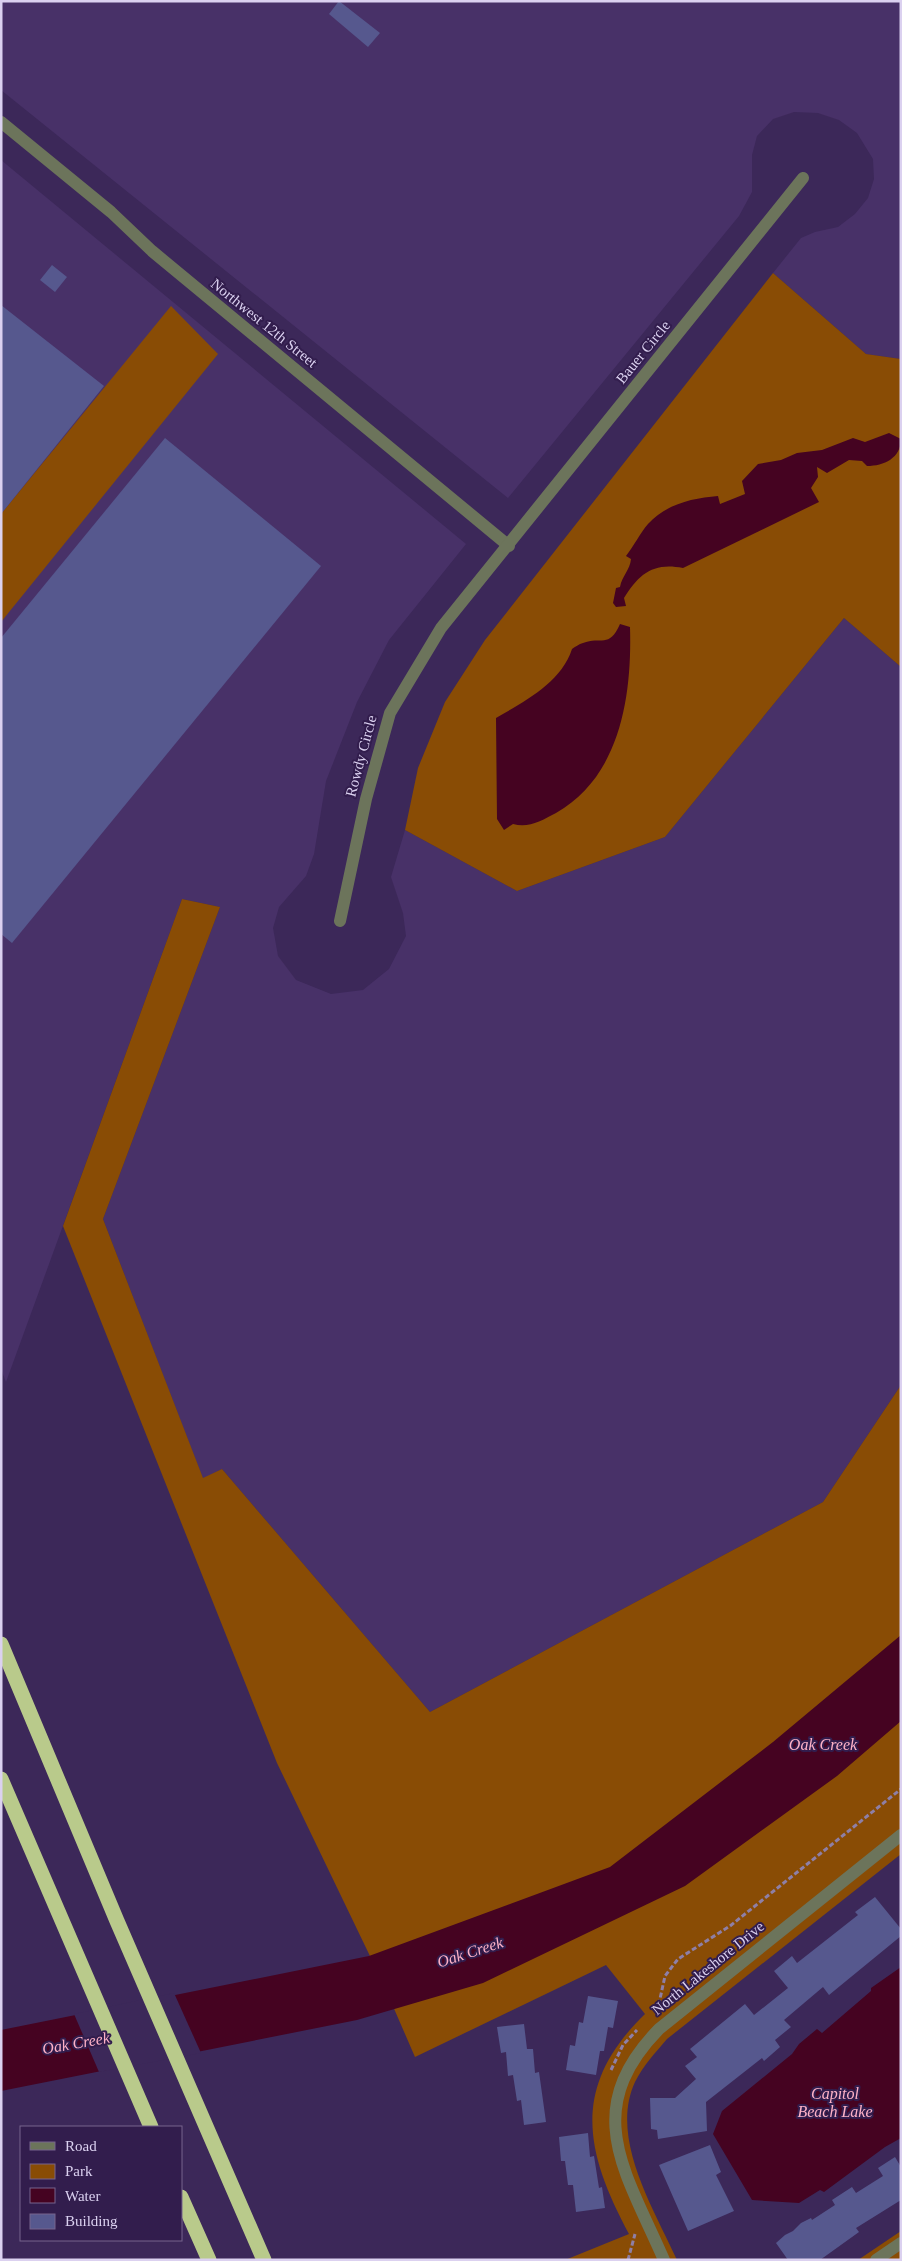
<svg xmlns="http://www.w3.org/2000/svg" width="902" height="2261" font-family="Georgia,serif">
  <rect width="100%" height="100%" fill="#3c2859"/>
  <g fill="#483168">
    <path d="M1,1h900v358l-35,-5 -93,-81 28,-35 14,-6 23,-5 17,-13 13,-16 6,-19 -1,-20 -16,-26 -18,-13 -21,-7 -24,-1 -21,7 -16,17 -5,19v37l-13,24 -231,282 -507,-408z"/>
    <path d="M1,160l465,384 -77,96 -32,62 -31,79 -12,73 -8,22 -27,31 -6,21 5,28 18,24 35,14 32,-4 26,-21 17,-33 -3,-23 -12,-36 14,-47 112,61 148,-54 179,-219 57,49v718l-78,117 -393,210 -208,-243 -19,10 -100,-260 117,-312 -38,-8 -176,483 -5,-13z"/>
  </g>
  <g fill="#894c05">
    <path d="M773,273l93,81 35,5v308l-57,-49 -179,219 -148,54 -112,-61 13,-62 27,-66 40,-62z"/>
    <path d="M171,306l47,48 -217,268v-108z"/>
    <path d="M182,899l38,8 -117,312 100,259 19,-9 208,243 393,-210 78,-117v469l-234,185c-12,14 -24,27 -32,43 -26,56 19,127 42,178h-112l64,-26c-45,-84 -58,-148 16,-220l-39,-49 -191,92 -33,-76 -105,-218 -214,-537z"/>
    <path d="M901,2231v29h-43z"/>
  </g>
  <g fill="#450321">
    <path d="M889,433l12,6c0,19 -17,27 -34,27l-5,-5 -13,-1 -22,13 -10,-6 1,10 -7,11 8,14 -136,66c-30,-6 -44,6 -59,30l2,8 -10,1 -3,-4 3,-15 4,-1c2,-11 10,-17 11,-28l-5,-3c8,-10 14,-23 22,-32 18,-20 45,-26 70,-28l2,8 25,-10 -3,-13 16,-17 23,-4 16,-7 25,-3 31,-12 12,4z"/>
    <path d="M620,624l10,3c2,68 -9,149 -74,186 -15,8 -27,15 -43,11l-9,6 -7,-11 -1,-101c29,-17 65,-35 76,-69 3,-2 7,-5 11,-6 18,-7 26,6 37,-19z"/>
    <path d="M901,1635v86l-64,55 -152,110 -202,97 -126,37 -356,71v-61l368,-74 241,-89 163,-125z"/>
    <path d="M901,1967v171l-16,9 -61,45 -4,-2 -21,13 -47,-3 -39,-66 9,-23 70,-57 7,-10 18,-15 5,4 49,-42v-3z"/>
  </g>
  <path fill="#3c2859" d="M174,1993l27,60 -102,19 -25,-58z"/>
  <g fill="#56588e">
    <path d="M339,1l41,32 -12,14 -39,-33z"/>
    <path d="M52,265l15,12 -12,15 -15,-12z"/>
    <path d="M1,305l103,81 -103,128z"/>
    <path d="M165,438l156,128 -309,377 -11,-9v-296z"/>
    <path d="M875,1897l26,32v7l-72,59 -6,-8 -39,33 7,7 -16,13 5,7 -16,14 -2,-3 -56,44 1,29 -49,8 -1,-9 -6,-1 -1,-31h25l21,-19 -11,-13 12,-9 -7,-8 55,-45 9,11 34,-27 -14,-17 18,-15 5,7 61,-48 -3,-3z"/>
    <path d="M588,1996l30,5 -5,27 -5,-1 -4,24h-4l-4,24 -30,-5 4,-25 5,1 4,-24 4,1z"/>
    <path d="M524,2024l3,25h6l2,24 4,-1 7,50 -22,3 -3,-25 -4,1 -4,-26 -5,1 -2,-24 -5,1 -4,-26z"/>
    <path d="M588,2133l2,24 4,-1 5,32 3,-1 3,21 -29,4 -3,-27h-5l-3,-24h-4l-2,-24z"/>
    <path d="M710,2145l11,27 -5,3 18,36 -46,20 -29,-66z"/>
    <path d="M895,2157l6,10v33l-45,28 3,4 -39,28h-32l-12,-17 9,-8 8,-4 8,-8 10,-5 1,2 23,-15 -3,-5 20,-13 4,6 27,-17 -5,-8z"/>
  </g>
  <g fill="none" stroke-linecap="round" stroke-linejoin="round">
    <g stroke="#8e7fa7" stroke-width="3" stroke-dasharray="5 2.5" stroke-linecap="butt">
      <path d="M655,2011l3,-3 7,-32 13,-17 52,-33 171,-137"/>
      <path d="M611,2070l12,-25 14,-15"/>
      <path d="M628,2260l7,-26"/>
    </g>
    <g stroke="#6c745b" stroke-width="12">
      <path d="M1,122l110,90 41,39 357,295"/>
      <path d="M340,921l26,-122 24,-86 51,-85 362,-450"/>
      <path d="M664,2260c-38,-88 -85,-149 -5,-231l242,-194"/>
      <path d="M876,2260l25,-17"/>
    </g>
    <g stroke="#b9ca8b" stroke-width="15">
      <path d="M1,1644l116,277 147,339"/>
      <path d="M1,1779l150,348"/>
      <path d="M181,2197l28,63"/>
    </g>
  </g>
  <g text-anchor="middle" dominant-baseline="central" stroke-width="4" stroke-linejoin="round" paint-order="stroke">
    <g font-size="15" fill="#dbd1f0" stroke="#321d4d">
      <text transform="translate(264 323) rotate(39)">Northwest 12th Street</text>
      <text transform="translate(643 352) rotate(-51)">Bauer Circle</text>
      <text transform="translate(361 756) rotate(-75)">Rowdy Circle</text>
      <text transform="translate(708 1968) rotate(-39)">North Lakeshore Drive</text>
    </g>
    <g font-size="16" font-style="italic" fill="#feb2c7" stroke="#321d4d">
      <text x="823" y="1744">Oak Creek</text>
      <text transform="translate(470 1952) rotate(-18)">Oak Creek</text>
      <text transform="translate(76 2043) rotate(-10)">Oak Creek</text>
      <text x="835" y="2093">Capitol<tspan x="835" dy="18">Beach Lake</tspan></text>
    </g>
  </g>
  <rect width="902" height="2261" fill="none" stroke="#dbd1f0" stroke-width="5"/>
  <rect x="20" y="2126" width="162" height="115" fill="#321d4d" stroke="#76658e"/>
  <rect x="30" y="2142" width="25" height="8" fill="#6c745b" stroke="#76658e"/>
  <text x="65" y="2151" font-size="15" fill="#dbd1f0">Road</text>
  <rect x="30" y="2164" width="25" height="15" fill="#894c05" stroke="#76658e"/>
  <text x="65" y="2176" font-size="15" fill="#dbd1f0">Park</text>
  <rect x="30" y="2188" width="25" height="15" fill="#450321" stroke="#76658e"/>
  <text x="65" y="2201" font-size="15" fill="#dbd1f0">Water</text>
  <rect x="30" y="2214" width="25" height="15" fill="#56588e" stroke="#76658e"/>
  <text x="65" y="2226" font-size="15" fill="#dbd1f0">Building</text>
</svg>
